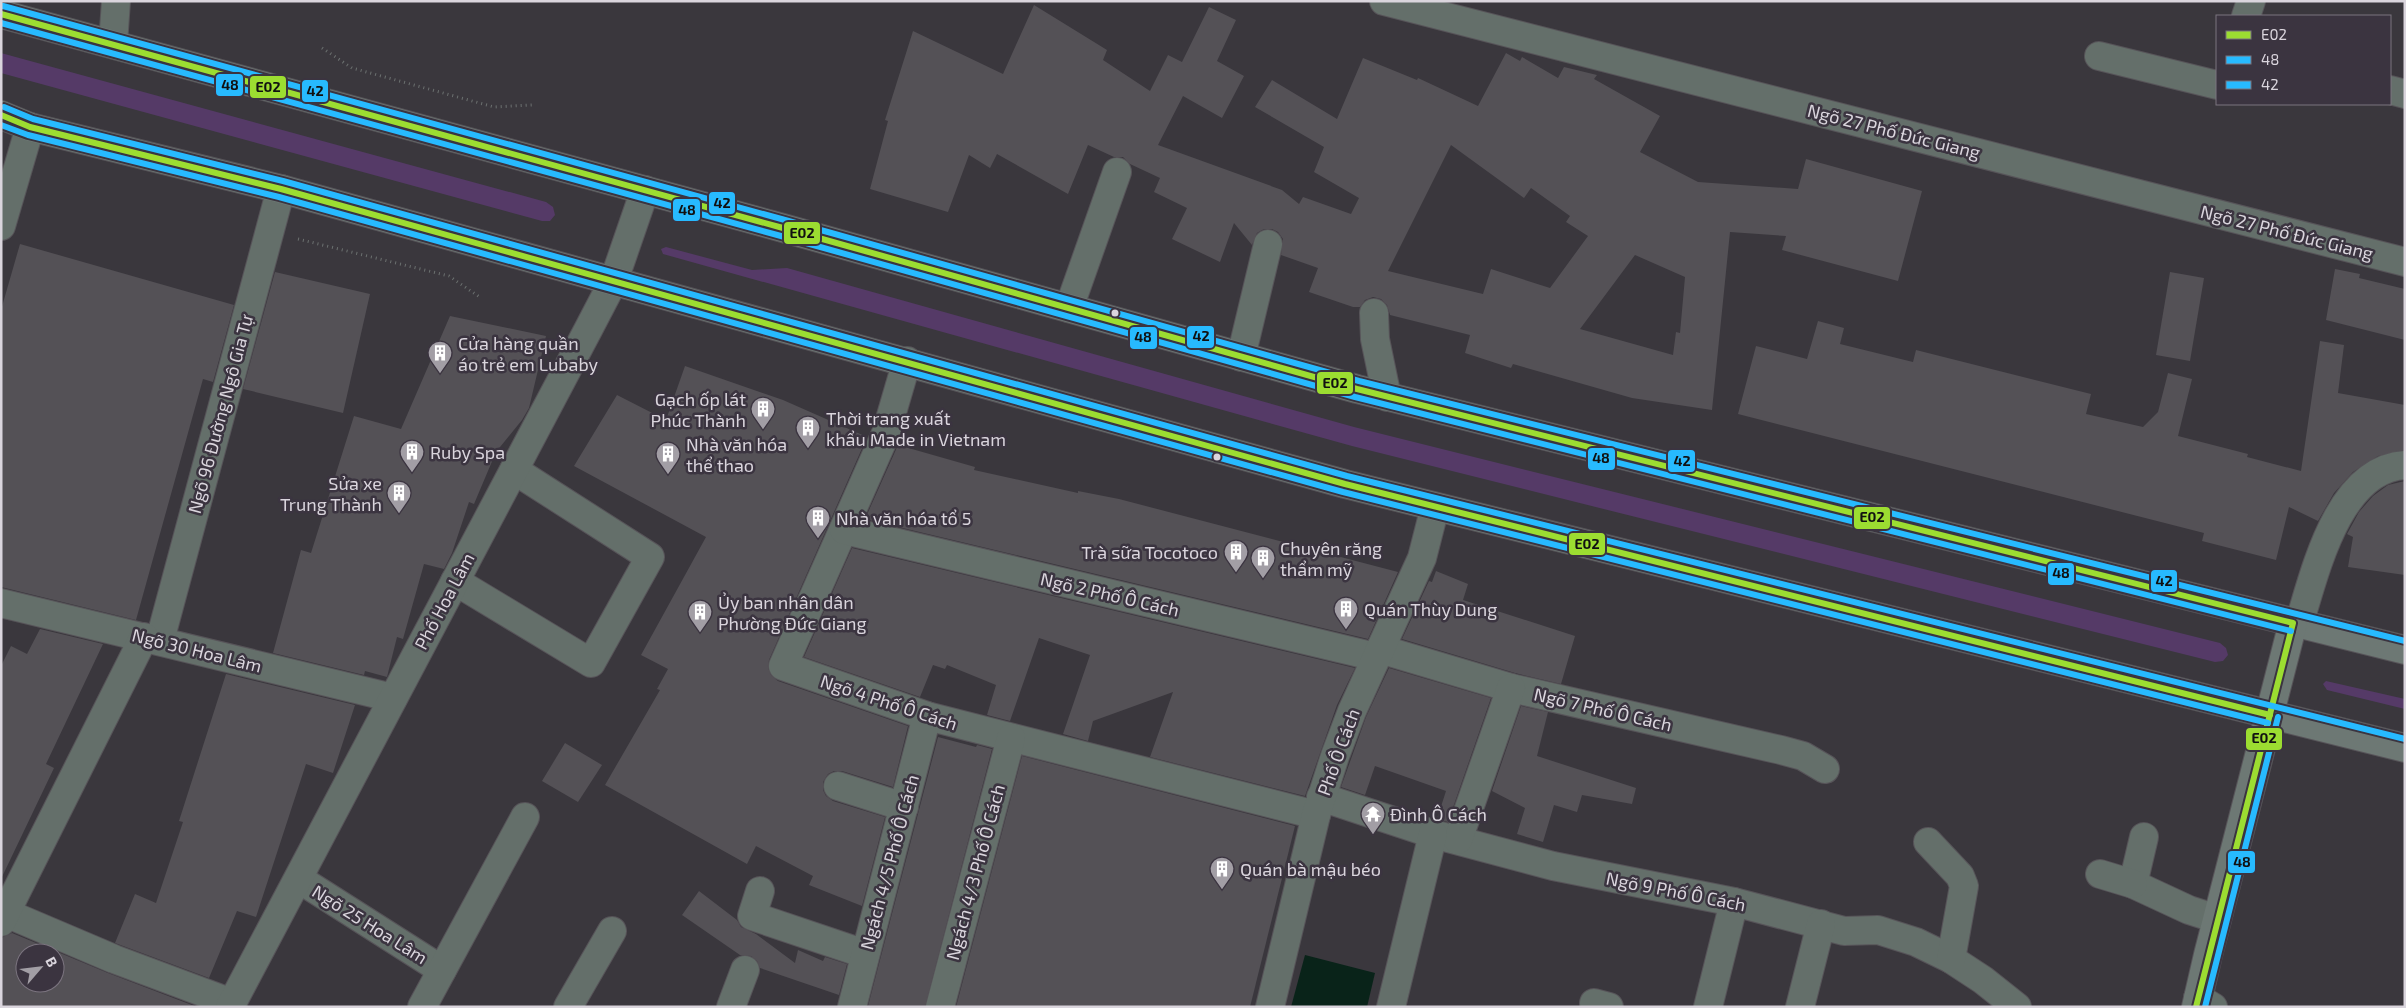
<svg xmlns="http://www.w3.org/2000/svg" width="2406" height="1008" font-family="'Exo 2',sans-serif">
  <rect width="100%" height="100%" fill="#3a373d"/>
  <g fill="#553a67">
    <path d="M1,53l545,149 7,5 2,8 -5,6h-8l-541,-148z"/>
    <path d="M666,247l86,23 35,-2 567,159 866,216 6,5 2,7 -5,6 -8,1 -863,-216 -689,-192 -2,-5z"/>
    <path d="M2326,681l79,18v10l-78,-19 -4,-6z"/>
  </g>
  <path fill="#092319" d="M1305,955l70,18 -8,34h-76z"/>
  <g fill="#545156" fill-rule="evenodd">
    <path d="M1034,5l73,45 -4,10 47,31 18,-36 14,7 27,-55 27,13 -19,41 27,15 -22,42 -39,-22 -25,49 124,45 17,14 4,-7 48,17 8,-16 -45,-26 10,-25 -69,-40 17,-27 65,39 26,-61 54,22 1,-2 60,28 28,-53 14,8 2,-4 36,21 6,-11 33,8 -3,4 66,37 -20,36 58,30 100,7 8,-30 116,32 -24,90 -116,-31 4,-14 -56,-4 -18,178 -80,-12 -119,-34 -2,4 -46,-15 5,-18 -80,-20 -3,-10 -6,-6 -8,-2 -8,3 -5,7h-7l-44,-15 9,-24 -37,-13 2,-16 -5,-7 -6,-3h-8l-7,4 -5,12 -18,-22 -14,39 -48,-23 15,-31 -33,-16 6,-14 -30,-14 -7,-7h-9l-26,-12 -20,49 -71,-40 -7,14 -21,-13 -21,57 -78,-23 18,-68 -3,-1 28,-89 90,43zM1451,145l73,53 7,-10 39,28 -4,6 22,14 -38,52 -59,-19 -8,25 -95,-23zM1635,255l50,22 -5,56 -4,-1 -3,23 -93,-26z"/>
    <path d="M20,244l214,61 -21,77 -10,-3 -67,241 -135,-33v-277z"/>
    <path d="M2335,269l25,5 -1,4 46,11v51l-79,-20z"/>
    <path d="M275,272l95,22 -27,119 -100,-24z"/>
    <path d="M2170,272l34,6 -14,83 -34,-6z"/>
    <path d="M450,316l96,20 -17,72 -7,12 -26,32 -22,52 -5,-2 -17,51 -8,16 -20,-5 -21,75 -6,-2 -10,40 -22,-6 -1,4 -91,-22 28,-103 10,3 43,-137 47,13z"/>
    <path d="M1818,321l26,7 -4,16 73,18 3,-12 175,44 -5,20 57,13 15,-15 10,-39 24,6 -14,57 70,18 -1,3 54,14 19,-130 24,4 -6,48 67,12v45l-27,6 -25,16 -19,21 -16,28 -29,-14 -13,53 -74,-19 2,-8 -466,-119 18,-68 51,13z"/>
    <path d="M685,366l98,34 84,37 -98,223 -1,8 3,7 7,6 130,45 -15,61 -51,-16h-8l-6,3 -5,8v8l3,6 7,5 52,16 -23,89 -53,-21 4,-9 -57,-30 -9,18 -142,-79 55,-95 -3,-1 11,-20 -27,-14 65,-118 -132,-71 43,-71 49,25z"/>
    <path d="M898,445l77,22 -1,3 104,23v-2l41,8 279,73 -30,67 -503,-120z"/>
    <path d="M2405,481v94l-57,-8 5,-30 -6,-3 12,-22 14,-16 15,-11z"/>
    <path d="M852,548l503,120 -18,37 -32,91 -155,-39 23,-65 -80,29 -5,20 -25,-7 27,-79 -51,-17 -29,83 -23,-6 9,-30 -49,-20 -2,4 -12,-4 -13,32 -116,-40z"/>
    <path d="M1436,571l32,13 -5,16 112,36 -14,48 -46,-11 -113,-34 27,-58 3,1z"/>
    <path d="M40,629l63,15 -57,120 8,4 -53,111v-213l10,-20 16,8z"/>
    <path d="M1389,668l102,30 -43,124 -11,-3 9,-28 -71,-25 -10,29 -24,-8 25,-70z"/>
    <path d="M226,674l129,31 -22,68 -27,-9 -50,153 -19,-6 -28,67 -94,-35 20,-49 21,9 27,-81 -4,-1z"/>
    <path d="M1521,706l27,6 -11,44 99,32 -4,16 -50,-9 -5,17 -23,-7 -11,37 -26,-8 8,-26 -33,-17z"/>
    <path d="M938,737l38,10 1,-2 15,4 -67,258h-54l-3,-1z"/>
    <path d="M565,743l37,22 -24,37 -36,-21z"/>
    <path d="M1022,756l273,70 -45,181h-294z"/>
    <path d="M699,891l38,29 4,7 15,7 39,29 3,-13 25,11 2,-4 22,7 -8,31 -79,-27 -3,-7 -6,-5 -11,-1 -58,-40z"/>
    <path d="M12,933l96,40 89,34h-196v-69zM25,953h30v30h-30z"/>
  </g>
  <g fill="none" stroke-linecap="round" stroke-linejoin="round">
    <defs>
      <g id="minor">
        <path d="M1384,1l1021,261"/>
        <path d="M2246,16l5,-15"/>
        <path d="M113,44l3,-43"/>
        <path d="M2099,56l118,29"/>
        <path d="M2390,90l15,4"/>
        <path d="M1,226l29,-99"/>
        <path d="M1069,308l48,-136"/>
        <path d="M1374,313l1,26 12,58"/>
        <path d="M1241,357l27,-113"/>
        <path d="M907,361l-21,72 -103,233 144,50 389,99"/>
        <path d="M844,530l532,127"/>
        <path d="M455,581l136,82 59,-106 -136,-87"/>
        <path d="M1,603l392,95"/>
        <path d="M2299,624c16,-52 39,-155 106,-159"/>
        <path d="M160,640l121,-451"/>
        <path d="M1380,649l131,39 270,62 22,6 22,13"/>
        <path d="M838,786l66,21"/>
        <path d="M1321,797l112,37 120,32 181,36 110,29 34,-1 38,12 35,17 32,21 34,27"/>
        <path d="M2144,837l-11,47 56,26 28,9"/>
        <path d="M1458,840l53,-152"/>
        <path d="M1928,842l32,34 4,10 -13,73"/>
        <path d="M2100,874l33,10"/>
        <path d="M299,879l143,91"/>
        <path d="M760,891l-8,25 113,38"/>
        <path d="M1,911l113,48 118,44"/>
        <path d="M1,922l143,-285"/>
        <path d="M2198,998l15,9"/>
        <path d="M1594,1003l15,4"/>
        <path d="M230,1007l359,-679 25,-48 31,-90"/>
        <path d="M422,1007l103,-190"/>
        <path d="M568,1007l44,-76"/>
        <path d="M731,1007l14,-37"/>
        <path d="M852,1007l75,-291"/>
        <path d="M940,1007l71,-269"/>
        <path d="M1270,1007l46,-192 19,-59 17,-45 70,-153 13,-51"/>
        <path d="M1391,1007l42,-173"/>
        <path d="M1708,1007l26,-105"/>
        <path d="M1800,1007l21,-83"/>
      </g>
      <g id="major">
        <path d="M1,14l782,214 574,161 1048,261"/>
        <path d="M1,115l29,12 251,62 1064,295 1060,264"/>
        <path d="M2196,1007l12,-52 85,-332"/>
      </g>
    </defs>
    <use href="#minor" stroke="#575459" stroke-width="30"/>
    <use href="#major" stroke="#575459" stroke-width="30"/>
    <g stroke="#6c7170" stroke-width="3" stroke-dasharray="1 4" stroke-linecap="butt">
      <path d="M322,48l30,20 142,39 38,-2"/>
      <path d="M298,239l151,37 32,22"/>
    </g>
    <use href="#minor" stroke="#646f6a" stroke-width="28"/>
    <use href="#major" stroke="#6d7874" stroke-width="28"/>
    <defs>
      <g id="bus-1">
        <path d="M1,14l782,214 574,161 936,234 -97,384"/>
        <path d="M1,115l29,12 251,62 1064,295 925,231"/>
      </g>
      <g id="bus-2">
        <path d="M1,23l780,213 574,161 936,234"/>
        <path d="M1,125l27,10 251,62 1064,295 925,231"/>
        <path d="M2205,1007l73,-290"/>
      </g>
      <g id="bus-3">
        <path d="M3,6l782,214 574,161 1046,260"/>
        <path d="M4,107l29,12 250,62 1064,295 1058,263"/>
      </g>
    </defs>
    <use href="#bus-1" stroke="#3b3440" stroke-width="10"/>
    <use href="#bus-2" stroke="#3b3440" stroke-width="10"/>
    <use href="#bus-3" stroke="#3b3440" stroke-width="10"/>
    <use href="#bus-1" stroke="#9cdd31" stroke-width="6"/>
    <use href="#bus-2" stroke="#27baff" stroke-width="6"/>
    <use href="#bus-3" stroke="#27baff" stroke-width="6"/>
  </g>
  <defs>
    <symbol id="building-pin" viewBox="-11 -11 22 30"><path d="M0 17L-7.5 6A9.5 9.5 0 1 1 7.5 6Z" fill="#a29ea5" stroke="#3b3440"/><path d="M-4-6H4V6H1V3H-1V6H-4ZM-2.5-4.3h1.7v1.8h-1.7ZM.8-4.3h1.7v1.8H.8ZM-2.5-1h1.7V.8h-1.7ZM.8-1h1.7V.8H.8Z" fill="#fff"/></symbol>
    <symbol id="temple-pin" viewBox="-11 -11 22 30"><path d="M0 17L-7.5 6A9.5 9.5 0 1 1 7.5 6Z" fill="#a29ea5" stroke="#3b3440"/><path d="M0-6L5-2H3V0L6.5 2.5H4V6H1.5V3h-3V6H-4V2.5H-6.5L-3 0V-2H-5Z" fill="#fff"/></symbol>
  </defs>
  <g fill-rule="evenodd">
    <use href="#building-pin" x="426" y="339" width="28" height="38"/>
    <use href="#building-pin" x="749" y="395" width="28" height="38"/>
    <use href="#building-pin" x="794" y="414" width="28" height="38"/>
    <use href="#building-pin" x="398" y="438" width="28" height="38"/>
    <use href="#building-pin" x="654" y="440" width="28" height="38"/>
    <use href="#building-pin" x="385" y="479" width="28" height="38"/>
    <use href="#building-pin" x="804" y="504" width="28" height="38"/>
    <use href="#building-pin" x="1222" y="538" width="28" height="38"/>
    <use href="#building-pin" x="1249" y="544" width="28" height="38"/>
    <use href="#building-pin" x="1332" y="595" width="28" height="38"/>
    <use href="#building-pin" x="686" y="598" width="28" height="38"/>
    <use href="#temple-pin" x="1359" y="800" width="28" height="38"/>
    <use href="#building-pin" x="1208" y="855" width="28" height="38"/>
  </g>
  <g fill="#dad5dd" stroke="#3b3440" stroke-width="2">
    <circle cx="1115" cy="313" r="4.5"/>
    <circle cx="1217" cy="457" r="4.5"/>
  </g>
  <g text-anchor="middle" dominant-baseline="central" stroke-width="5" stroke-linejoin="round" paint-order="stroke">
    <g font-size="18" fill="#dad5dd" stroke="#3b3440">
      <text transform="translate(1894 131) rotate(14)">Ngõ 27 Phố Đức Giang</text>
      <text transform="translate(2287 232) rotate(14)">Ngõ 27 Phố Đức Giang</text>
      <text transform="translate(220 414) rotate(-75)">Ngõ 96 Đường Ngô Gia Tự</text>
      <text transform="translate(1110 594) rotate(13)">Ngõ 2 Phố Ô Cách</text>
      <text transform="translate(444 601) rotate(-62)">Phố Hoa Lâm</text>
      <text transform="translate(197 650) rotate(14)">Ngõ 30 Hoa Lâm</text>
      <text transform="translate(889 702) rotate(18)">Ngõ 4 Phố Ô Cách</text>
      <text transform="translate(1603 709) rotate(13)">Ngõ 7 Phố Ô Cách</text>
      <text transform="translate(1338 752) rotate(-70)">Phố Ô Cách</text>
      <text transform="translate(889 862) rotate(-75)">Ngách 4/5 Phố Ô Cách</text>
      <text transform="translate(975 872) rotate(-75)">Ngách 4/3 Phố Ô Cách</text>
      <text transform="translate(1676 891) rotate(11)">Ngõ 9 Phố Ô Cách</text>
      <text transform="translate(370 924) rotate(32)">Ngõ 25 Hoa Lâm</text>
    </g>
    <g font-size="18" fill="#dad5dd" stroke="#3b3440" text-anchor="start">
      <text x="458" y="343">Cửa hàng quần<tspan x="458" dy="21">áo trẻ em Lubaby</tspan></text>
      <text x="746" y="399" text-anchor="end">Gạch ốp lát<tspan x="746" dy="21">Phúc Thành</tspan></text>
      <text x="826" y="418">Thời trang xuất<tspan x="826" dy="21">khẩu Made in Vietnam</tspan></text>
      <text x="686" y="444">Nhà văn hóa<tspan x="686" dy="21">thể thao</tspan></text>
      <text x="430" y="452">Ruby Spa</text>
      <text x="382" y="483" text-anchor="end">Sửa xe<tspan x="382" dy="21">Trung Thành</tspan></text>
      <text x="836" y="518">Nhà văn hóa tổ 5</text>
      <text x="1280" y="548">Chuyên răng<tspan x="1280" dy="21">thẩm mỹ</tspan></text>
      <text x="1218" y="552" text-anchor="end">Trà sữa Tocotoco</text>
      <text x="718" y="602">Ủy ban nhân dân<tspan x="718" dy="21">Phường Đức Giang</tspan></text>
      <text x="1364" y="609">Quán Thùy Dung</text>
      <text x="1390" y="814">Đình Ô Cách</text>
      <text x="1240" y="869">Quán bà mậu béo</text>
    </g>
  </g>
  <g stroke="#3b3440" stroke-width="2">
    <rect x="215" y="73" width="29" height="24" rx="5" fill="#27baff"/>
    <rect x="249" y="75" width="38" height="24" rx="5" fill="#9cdd31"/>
    <rect x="301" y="79" width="28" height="24" rx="5" fill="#27baff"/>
    <rect x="708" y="191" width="28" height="24" rx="5" fill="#27baff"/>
    <rect x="672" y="198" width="29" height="24" rx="5" fill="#27baff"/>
    <rect x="783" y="221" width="38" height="24" rx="5" fill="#9cdd31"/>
    <rect x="1186" y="325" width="29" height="24" rx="5" fill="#27baff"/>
    <rect x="1129" y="326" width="29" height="24" rx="5" fill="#27baff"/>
    <rect x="1316" y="371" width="38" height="24" rx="5" fill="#9cdd31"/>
    <rect x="1587" y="447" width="29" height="24" rx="5" fill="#27baff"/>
    <rect x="1667" y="449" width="29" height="24" rx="5" fill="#27baff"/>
    <rect x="1853" y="506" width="38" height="24" rx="5" fill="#9cdd31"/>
    <rect x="1568" y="532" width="38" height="24" rx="5" fill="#9cdd31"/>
    <rect x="2047" y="562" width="28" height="24" rx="5" fill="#27baff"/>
    <rect x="2150" y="569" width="28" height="24" rx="5" fill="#27baff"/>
    <rect x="2245" y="727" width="38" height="24" rx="5" fill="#9cdd31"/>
    <rect x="2227" y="850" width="29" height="24" rx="5" fill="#27baff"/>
  </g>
  <g font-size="14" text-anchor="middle" font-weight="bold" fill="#111">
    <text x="230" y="90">48</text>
    <text x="268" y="92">E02</text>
    <text x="315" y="96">42</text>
    <text x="722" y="208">42</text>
    <text x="687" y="215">48</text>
    <text x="802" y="238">E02</text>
    <text x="1201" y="341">42</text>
    <text x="1143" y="342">48</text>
    <text x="1335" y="388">E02</text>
    <text x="1601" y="463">48</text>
    <text x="1682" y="466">42</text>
    <text x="1872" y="522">E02</text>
    <text x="1587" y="549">E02</text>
    <text x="2061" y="578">48</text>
    <text x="2164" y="586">42</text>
    <text x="2264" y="743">E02</text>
    <text x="2242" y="867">48</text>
  </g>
  <rect width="2406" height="1008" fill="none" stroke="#dad5dd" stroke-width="5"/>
  <rect x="2216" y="15" width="175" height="90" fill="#3b3440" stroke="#7b747f"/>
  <rect x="2226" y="31" width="25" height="8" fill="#9cdd31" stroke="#7b747f"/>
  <text x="2261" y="40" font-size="15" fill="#dad5dd">E02</text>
  <rect x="2226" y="56" width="25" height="8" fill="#27baff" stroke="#7b747f"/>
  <text x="2261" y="65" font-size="15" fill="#dad5dd">48</text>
  <rect x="2226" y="81" width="25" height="8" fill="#27baff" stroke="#7b747f"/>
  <text x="2261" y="90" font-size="15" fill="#dad5dd">42</text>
  <g transform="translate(40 968) rotate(62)"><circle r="24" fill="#3b3440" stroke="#7b747f"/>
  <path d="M0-4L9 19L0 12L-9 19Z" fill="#a29ea5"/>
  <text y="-8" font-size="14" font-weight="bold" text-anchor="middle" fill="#dad5dd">B</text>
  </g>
</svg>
